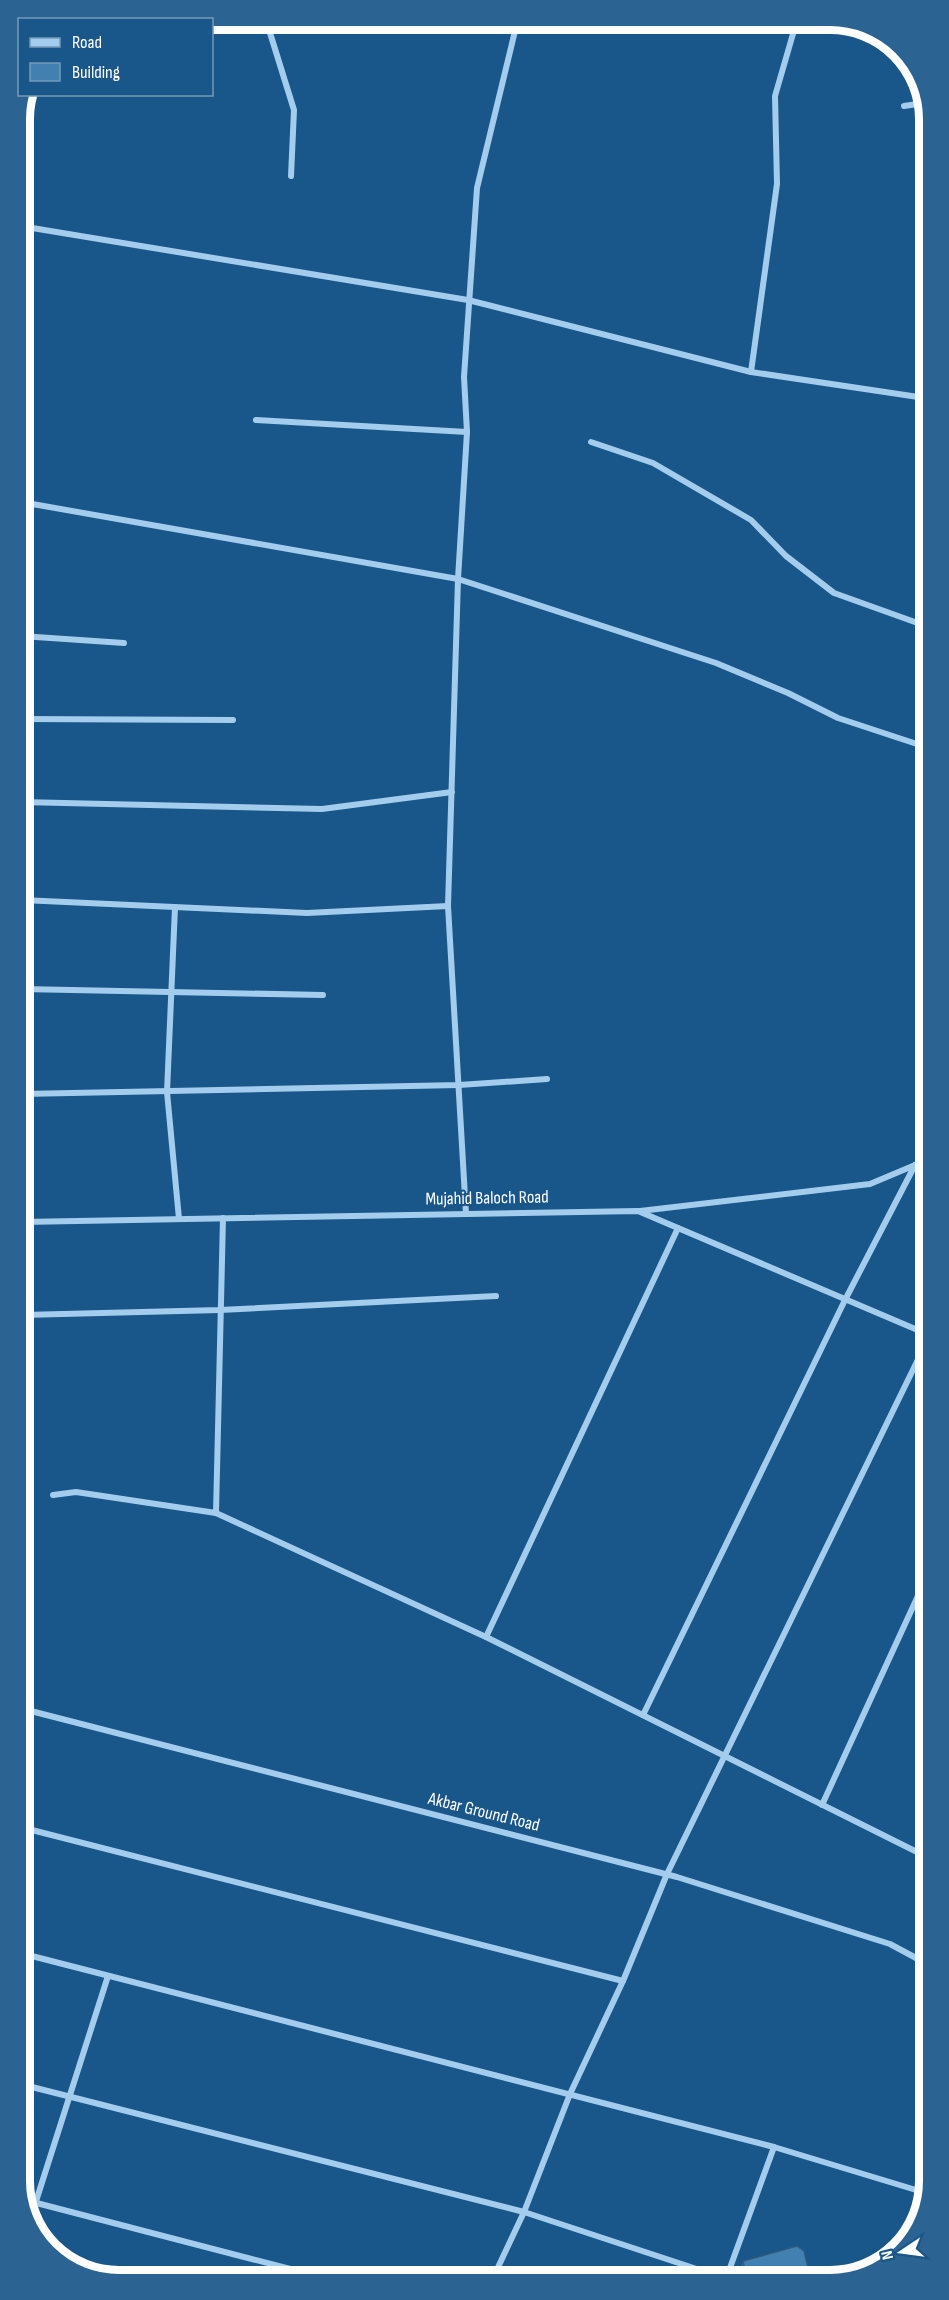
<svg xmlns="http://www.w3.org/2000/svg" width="949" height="2300" font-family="'Sofia Sans Condensed',sans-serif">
  <rect width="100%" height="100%" fill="#195689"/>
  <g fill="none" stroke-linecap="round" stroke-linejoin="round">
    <g stroke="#a3cced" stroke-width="6">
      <path d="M266,20l28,90 -3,66"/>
      <path d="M904,106l20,-3"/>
      <path d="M20,226l448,74 283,72 174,26"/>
      <path d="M751,372l26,-188 -2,-88 22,-76"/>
      <path d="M256,420l211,12"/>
      <path d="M591,442l62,21 98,57 35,36 48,37 92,33"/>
      <path d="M21,502l437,77 258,84 72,30 50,25 88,29"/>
      <path d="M21,636l103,7"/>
      <path d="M21,719l212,1"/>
      <path d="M21,802l301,7 130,-17"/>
      <path d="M22,900l285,13 141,-7"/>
      <path d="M175,907l-8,185 12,127"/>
      <path d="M22,989l301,6"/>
      <path d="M22,1094l437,-9 88,-6"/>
      <path d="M640,1211l230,-27 57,-24"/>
      <path d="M466,1214l-18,-308 10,-327 9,-147 -3,-55 13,-189 38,-157 9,-11"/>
      <path d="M22,1222l616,-11 289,123"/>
      <path d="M23,1315l197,-5 276,-14"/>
      <path d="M53,1495l23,-3 140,21 270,124 443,221"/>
      <path d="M216,1513l7,-295"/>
      <path d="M486,1637l192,-409"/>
      <path d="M23,1709l654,168 213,67 39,21"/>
      <path d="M643,1715l202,-415 70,-135"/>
      <path d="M822,1805l106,-231"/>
      <path d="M24,1828l599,153"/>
      <path d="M24,1954l750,193 152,46"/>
      <path d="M24,2085l500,127 194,64"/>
      <path d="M25,2200l304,79"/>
      <path d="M30,2220l78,-244"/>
      <path d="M727,2276l47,-129"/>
      <path d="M493,2278l31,-66 46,-118 53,-113 44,-107 260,-533"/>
    </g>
  </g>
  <path fill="#396e99" d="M743,2261l67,15h-72z"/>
  <path fill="#4280b2" stroke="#2e5a7d" stroke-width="1.5" d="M797,2246l7,5 6,25h-64l-3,-15z"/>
  <g text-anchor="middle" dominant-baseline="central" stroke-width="4.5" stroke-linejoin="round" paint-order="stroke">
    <g font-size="18" fill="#fff" stroke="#195689">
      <text transform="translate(487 1198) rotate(-1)">Mujahid Baloch Road</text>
      <text transform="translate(484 1812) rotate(14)">Akbar Ground Road</text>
    </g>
  </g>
  <path d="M0 0H949V2300H0ZM119 30H830A89 89 0 0 1 919 119V2181A89 89 0 0 1 830 2270H119A89 89 0 0 1 30 2181V119A89 89 0 0 1 119 30Z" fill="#2b6492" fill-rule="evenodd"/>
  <path fill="none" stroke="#fff" stroke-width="8" d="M119 30H830A89 89 0 0 1 919 119V2181A89 89 0 0 1 830 2270H119A89 89 0 0 1 30 2181V119A89 89 0 0 1 119 30Z"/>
  <rect x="18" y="18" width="195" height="78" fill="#195689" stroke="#759ab8" stroke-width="1.5"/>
  <rect x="30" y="38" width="30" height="9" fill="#a3cced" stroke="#759ab8" stroke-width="1.5"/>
  <text x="72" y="48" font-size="18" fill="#ffffff">Road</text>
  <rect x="30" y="63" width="30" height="18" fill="#4280b2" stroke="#759ab8" stroke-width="1.5"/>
  <text x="72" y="78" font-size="18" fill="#ffffff">Building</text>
  <g transform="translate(901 2252) rotate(257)" stroke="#195689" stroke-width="4.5" paint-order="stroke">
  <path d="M0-4.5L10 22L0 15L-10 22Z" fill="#ffffff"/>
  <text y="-9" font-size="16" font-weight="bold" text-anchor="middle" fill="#ffffff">N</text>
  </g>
</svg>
